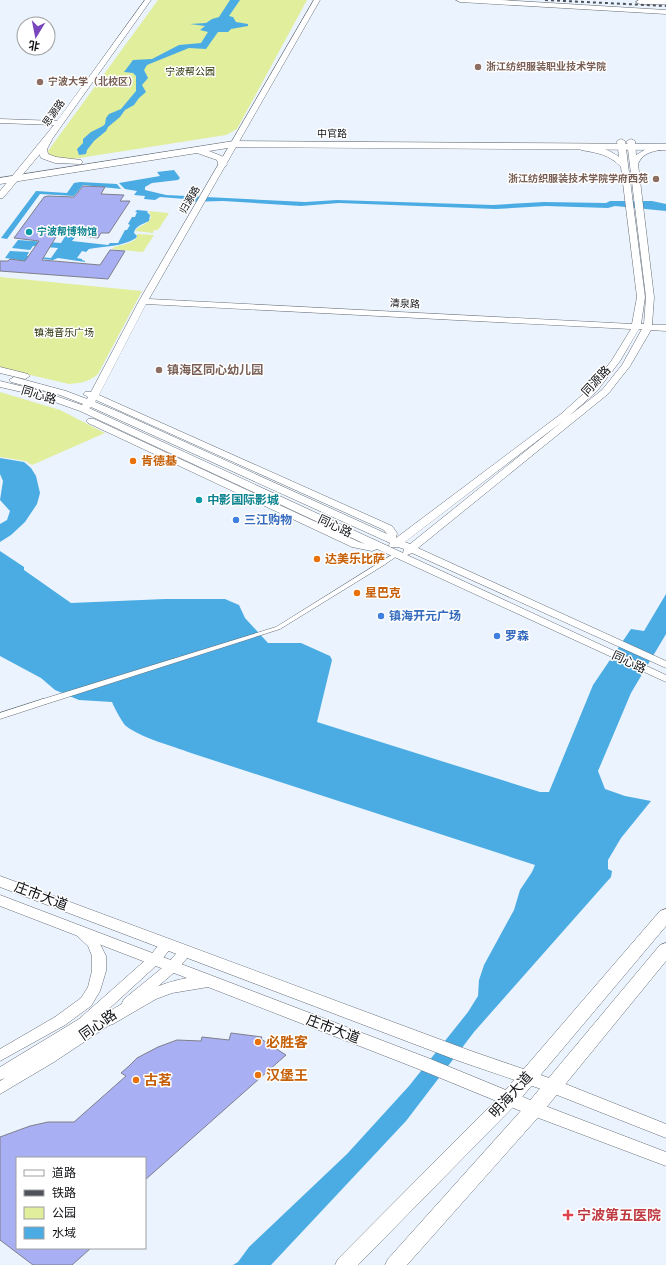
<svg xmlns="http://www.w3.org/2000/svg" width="666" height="1265" font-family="Karla,'Noto Sans SC',sans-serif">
  <rect width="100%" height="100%" fill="#ebf3fe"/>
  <g fill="#e1ee9c">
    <path d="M158,0h149l-70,129 -11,6 -153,24h-12l-11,-2 -2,-6z"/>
    <path d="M149,211l20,2 -11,17h-4l-1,3 -18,-2c4,-6 12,-6 16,-13z"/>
    <path d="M137,234l17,1 -11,17 -31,-3 2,-2c8,-2 16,-3 23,-9z"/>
    <path d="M0,277l142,14 -44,83c-9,8 -18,9 -29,10l-69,-16z"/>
    <path d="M0,392l60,18 45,23 -73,32 -7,-4 -25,-4z"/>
  </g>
  <g fill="#4bace4">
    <path d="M230,0h10l-11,16 4,1 3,5 12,2v2l-17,3 -3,3h-10l-12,17 -17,-1 -42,17 -3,5 4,8 -6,7 4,7 -7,6 -5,7 -9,5 -5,7 -12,10 -2,4 -12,10 -7,9 -1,4 -7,1 -2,-6 6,-6v-4l8,-7 12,-6 2,-2 1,-6 3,-4 12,-5 15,-18v-15l-3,-3 -9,-1 9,-12 19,-1 27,-14 22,-2 7,-11 -8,-2 5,-4 -15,-2 16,-1 6,-4 7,-2z"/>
    <path d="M174,170l6,8 -2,2 -26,3 -7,4v3l21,5 139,7 32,-2 156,5 51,-3 62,1 4,-2h42l14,3v7l-51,-5 -7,2 -62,-2 -50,3 -157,-6 -38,3 -78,-5 -39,1 1,-3 -25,-2 -5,3 -11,-1 1,-3 -11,-1 3,-4 -12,-2 -6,-6 41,-7 -3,-4z"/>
    <path d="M80,182l37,2 4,5 -38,-4 -9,11 -34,-2 -33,45 -6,-1 35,-47 31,2 7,-10z"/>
    <path d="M137,210l11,1 -1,1 3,3 -1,6c-6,3 -14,5 -15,12l3,3 -1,2c-14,9 -31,8 -47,11l-3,3 -4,-1 -5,7 5,1v1l3,1v1l-27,-4 -5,2 -11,-1 -2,4 -35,-5 5,-7 19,1 -2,4 24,2 7,-10 -25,-2 -3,4 -18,-2 6,-8 43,3 5,-8 10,1 -4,5 36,4 2,-2h8l7,-13h2l3,-5 -2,-1 4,-7h3l2,-5h-2z"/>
    <path d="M0,458l24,4 7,6 5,8 4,17 -3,11 -12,18 -14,13 -11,7v-18l7,-4 3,-9 -10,-11 3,-19 -3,-7z"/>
    <path d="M0,551l24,16v3l47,33 94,-4h60l14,6 6,13 23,25h33l29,13 2,4 -15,62 223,70h9l44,-107 38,-56 13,2 22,-37v40l-35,59 -33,78 7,18 20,7 26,5 -30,37 -13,22v9l4,2 -1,6 -137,155 -68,89 -135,144h-38l5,-3 11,-15 98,-93 62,-68 59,-74 10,-16 1,-16 5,-15 30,-55 6,-20 12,-18 3,-7 -344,-112c-18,-7 -50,-15 -65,-27 -3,-2 -12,-19 -14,-24l-33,-2 -24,-10 -14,-12 -41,-22z"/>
  </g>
  <g fill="#a9aff3" stroke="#7e7f8a">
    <path d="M83,186l22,1 -4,7 23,1 -4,6h10l-21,32h-8l-3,5 -16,-2 2,-2 -25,-2 -17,28 58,5 10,-15 15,1 -17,28 -108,-8v-10h8l2,-2 15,2 14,-20 -25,-3 30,-41 4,-1 26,1z"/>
    <path d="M231,1033l31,4 -1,2 25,16 -141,125v-22h-128v90h74l-19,17h-39l-33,-25v-103l30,-11 18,-4h26l52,-46 -5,-3 8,-7 8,-8 21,-11 19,-7 24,1 1,-4 27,3z"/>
  </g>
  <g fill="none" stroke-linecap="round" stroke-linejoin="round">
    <defs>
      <path id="pedestrian" d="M395,553l2,1 1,1 -1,1 -13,9 -104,64 -234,75h-3l-4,-2 1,-2 236,-73z"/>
      <path id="minor" d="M43,699l3,1 2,2 -2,2 -46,15v-6z"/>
      <g id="tertiary">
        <path d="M145,0h6l-101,142 -47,56h-3v-7l54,-66 -54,-2v-4l57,2z"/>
        <path d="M314,0h6l-171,299 483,25 5,-27 -16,-130c-12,-13 -24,-14 -40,-17l-1,-2c9,-7 32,3 39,9l-2,-16 4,-2 4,2 20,156 -4,27h3l2,-27 -19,-156 4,-2 4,2 1,14 12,-7 18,-3v4c-12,2 -23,3 -28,15l16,133 -2,28h14v6l-15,-1 -21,36 -22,28 -190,154 248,113v7l-254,-115 -5,2 259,120v7l-289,-133 -5,2 -20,-4 -264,-124 -2,-2 2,-2h6l265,123 6,2 -285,-133 -45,-16 -35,-8v-6l41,10 41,14 1,-1 -23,-9 -49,-13 -2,-2 5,-3 52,14 21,8 1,-2 -5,-3 2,-2h6l48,-91zM146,304l485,25 -19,31 -21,27 -30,27 -165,124 1,-5 -5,-7 -293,-131zM639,329h3l-20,36 -20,25 -33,26 28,-25 23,-30zM96,400l288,130 3,4 -268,-122 -24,-10zM91,407l299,136 -1,2 1,2h8l6,2 -1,4 -314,-145zM563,421l-153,123 -5,-2z"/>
        <path d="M0,367l28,7 2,2 -5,3 -25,-6z"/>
        <path d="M79,926l5,2 14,12 8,16v15l-6,20 -9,15 -26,19 -65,36v-12l55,-32 26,-19 7,-11 4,-16v-15l-4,-10 -16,-15 2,-3z"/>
        <path d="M167,939l5,2 2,3 -15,19 -59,54 12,-6 5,1 2,4 -2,4 -63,42 -54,32v-13l5,-3 -5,2v-13l79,-48 70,-62 13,-16z"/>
        <path d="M186,946l5,2 2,3 -16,19 -43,37 -5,1 -5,-1 -2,-4 2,-4 43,-35 14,-16z"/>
      </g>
      <g id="secondary">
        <path d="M0,876l471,175 87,30 108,43v14l-119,-47 -88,-30 -459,-174z"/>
        <path d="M0,895l428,163 112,46 126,48v14l-138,-52 -112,-46 -208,-81 -36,6 -16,6 -43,25 -6,2 -6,-2 -2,-4 2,-4c28,-16 53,-32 86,-38l-187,-72z"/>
      </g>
      <g id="primary">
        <path d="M456,0h45l165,10v4l-206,-12z"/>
        <path d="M639,0h27v4h-26l-4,-2z"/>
        <path d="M47,137l5,3 -5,9 1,5 8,3 25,3 2,2 -2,2 -26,-1 -14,-5 -4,-9 7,-11z"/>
        <path d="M234,141l432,3v6l-432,-3 -25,4 15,6 3,8 -5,3 -3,-1 -2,-7 -20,-7 -197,31v-6z"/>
        <path d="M666,909v17l-149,177 -159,162h-23l3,-6 165,-166 157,-182z"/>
        <path d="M666,943v18l-125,153 -134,151h-22l3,-6 139,-155 133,-159z"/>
      </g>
    </defs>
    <use href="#pedestrian" stroke="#666d76" stroke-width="1"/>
    <use href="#minor" stroke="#666d76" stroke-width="1"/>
    <use href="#tertiary" stroke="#666d76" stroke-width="1"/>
    <use href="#secondary" stroke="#666d76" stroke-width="1"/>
    <use href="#primary" stroke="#666d76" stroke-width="1"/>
    <use href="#pedestrian" fill="#fff" fill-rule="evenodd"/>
    <use href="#minor" fill="#fff" fill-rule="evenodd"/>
    <use href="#tertiary" fill="#fff" fill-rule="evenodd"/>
    <use href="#secondary" fill="#fff" fill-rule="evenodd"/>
    <use href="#primary" fill="#fff" fill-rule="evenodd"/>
    <path stroke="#4f5359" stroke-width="2" stroke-dasharray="3 3" stroke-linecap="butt" d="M545,0l121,6"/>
  </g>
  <g fill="#8d6e63" stroke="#fff" stroke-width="1.5">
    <circle cx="478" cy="67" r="4"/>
    <circle cx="40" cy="82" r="4"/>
    <circle cx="656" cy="179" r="4"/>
    <circle cx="159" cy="370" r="4"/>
  </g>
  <g fill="#0f9aa8" stroke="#fff" stroke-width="1.5">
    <circle cx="29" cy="232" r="4"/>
    <circle cx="199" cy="500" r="4"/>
  </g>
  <g fill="#e8710a" stroke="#fff" stroke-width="1.5">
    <circle cx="133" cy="461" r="4"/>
    <circle cx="317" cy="559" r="4"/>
    <circle cx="357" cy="593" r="4"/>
    <circle cx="258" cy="1042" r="4"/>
    <circle cx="258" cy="1075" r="4"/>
    <circle cx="136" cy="1080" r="4"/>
  </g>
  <g fill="#3f7fe0" stroke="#fff" stroke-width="1.5">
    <circle cx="236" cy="520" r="4"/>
    <circle cx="381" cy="616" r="4"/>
    <circle cx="497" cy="636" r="4"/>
  </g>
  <path fill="#e0444e" stroke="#fff" stroke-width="1.5" d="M566 1209h4v4h4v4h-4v4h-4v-4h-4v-4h4z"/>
  <g text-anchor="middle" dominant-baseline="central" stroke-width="3" stroke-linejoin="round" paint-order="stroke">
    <g font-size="10" font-weight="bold" fill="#785e54" stroke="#fff" text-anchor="start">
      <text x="486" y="67">浙江纺织服装职业技术学院</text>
      <text x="48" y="82">宁波大学（北校区）</text>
      <text x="648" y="179" text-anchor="end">浙江纺织服装技术学院学府西苑</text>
    </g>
    <g font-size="10" fill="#2a2f05" stroke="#fff">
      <text x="190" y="72">宁波帮公园</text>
      <text x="64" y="333">镇海音乐广场</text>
    </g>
    <g font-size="10" fill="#0d0f13" stroke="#fff">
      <text transform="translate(54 113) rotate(-54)">思源路</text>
      <text x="332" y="134">中官路</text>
      <text transform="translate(190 200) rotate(-60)">归源路</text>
      <text transform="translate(405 304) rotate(3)">清泉路</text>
    </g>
    <g font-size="10" font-weight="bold" fill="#0d838f" stroke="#fff" text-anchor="start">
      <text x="37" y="232">宁波帮博物馆</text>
    </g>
    <g font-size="12" font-weight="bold" fill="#785e54" stroke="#fff" text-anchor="start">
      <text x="167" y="370">镇海区同心幼儿园</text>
    </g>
    <g font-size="12" fill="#0d0f13" stroke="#fff">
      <text transform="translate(596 381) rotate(-47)">同源路</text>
      <text transform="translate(39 395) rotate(17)">同心路</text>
      <text transform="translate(335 526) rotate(25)">同心路</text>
      <text transform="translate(629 662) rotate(25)">同心路</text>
    </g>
    <g font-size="12" font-weight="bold" fill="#c56008" stroke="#fff" text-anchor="start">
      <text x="141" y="461">肯德基</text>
      <text x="325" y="559">达美乐比萨</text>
      <text x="365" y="593">星巴克</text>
    </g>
    <g font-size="12" font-weight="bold" fill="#0d838f" stroke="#fff" text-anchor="start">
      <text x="207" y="500">中影国际影城</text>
    </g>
    <g font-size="12" font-weight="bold" fill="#366cbe" stroke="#fff" text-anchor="start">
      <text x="244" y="520">三江购物</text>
      <text x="389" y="616">镇海开元广场</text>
      <text x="505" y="636">罗森</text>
    </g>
    <g font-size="14" fill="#0d0f13" stroke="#fff">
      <text transform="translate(41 896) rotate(21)">庄市大道</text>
      <text transform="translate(98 1025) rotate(-35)">同心路</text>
      <text transform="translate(333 1029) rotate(21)">庄市大道</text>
      <text transform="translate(511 1095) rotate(-48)">明海大道</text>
    </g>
    <g font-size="14" font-weight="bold" fill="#c56008" stroke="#fff" text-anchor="start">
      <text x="266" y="1042">必胜客</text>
      <text x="266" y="1075">汉堡王</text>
      <text x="144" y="1080">古茗</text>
    </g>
    <g font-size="14" font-weight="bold" fill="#be3a42" stroke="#fff" text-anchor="start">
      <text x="577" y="1215">宁波第五医院</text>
    </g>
  </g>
  <rect x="16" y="1157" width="130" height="92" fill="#ffffff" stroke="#9e9fa1"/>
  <rect x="24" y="1170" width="20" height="6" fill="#ffffff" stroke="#9e9fa1"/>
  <text x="52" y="1177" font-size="12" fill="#0d0f13">道路</text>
  <rect x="24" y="1190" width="20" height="6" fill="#4f5359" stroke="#9e9fa1"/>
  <text x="52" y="1197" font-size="12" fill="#0d0f13">铁路</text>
  <rect x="24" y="1207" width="20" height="12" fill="#e1ee9c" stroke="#9e9fa1"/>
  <text x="52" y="1217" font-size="12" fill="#0d0f13">公园</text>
  <rect x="24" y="1227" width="20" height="12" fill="#4bace4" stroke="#9e9fa1"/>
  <text x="52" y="1237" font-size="12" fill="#0d0f13">水域</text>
  <g transform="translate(36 36) rotate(190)"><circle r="19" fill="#ffffff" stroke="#9e9fa1"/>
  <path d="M0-3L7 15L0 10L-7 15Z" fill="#7946be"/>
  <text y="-6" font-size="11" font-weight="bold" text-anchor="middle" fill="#0d0f13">北</text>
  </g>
</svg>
